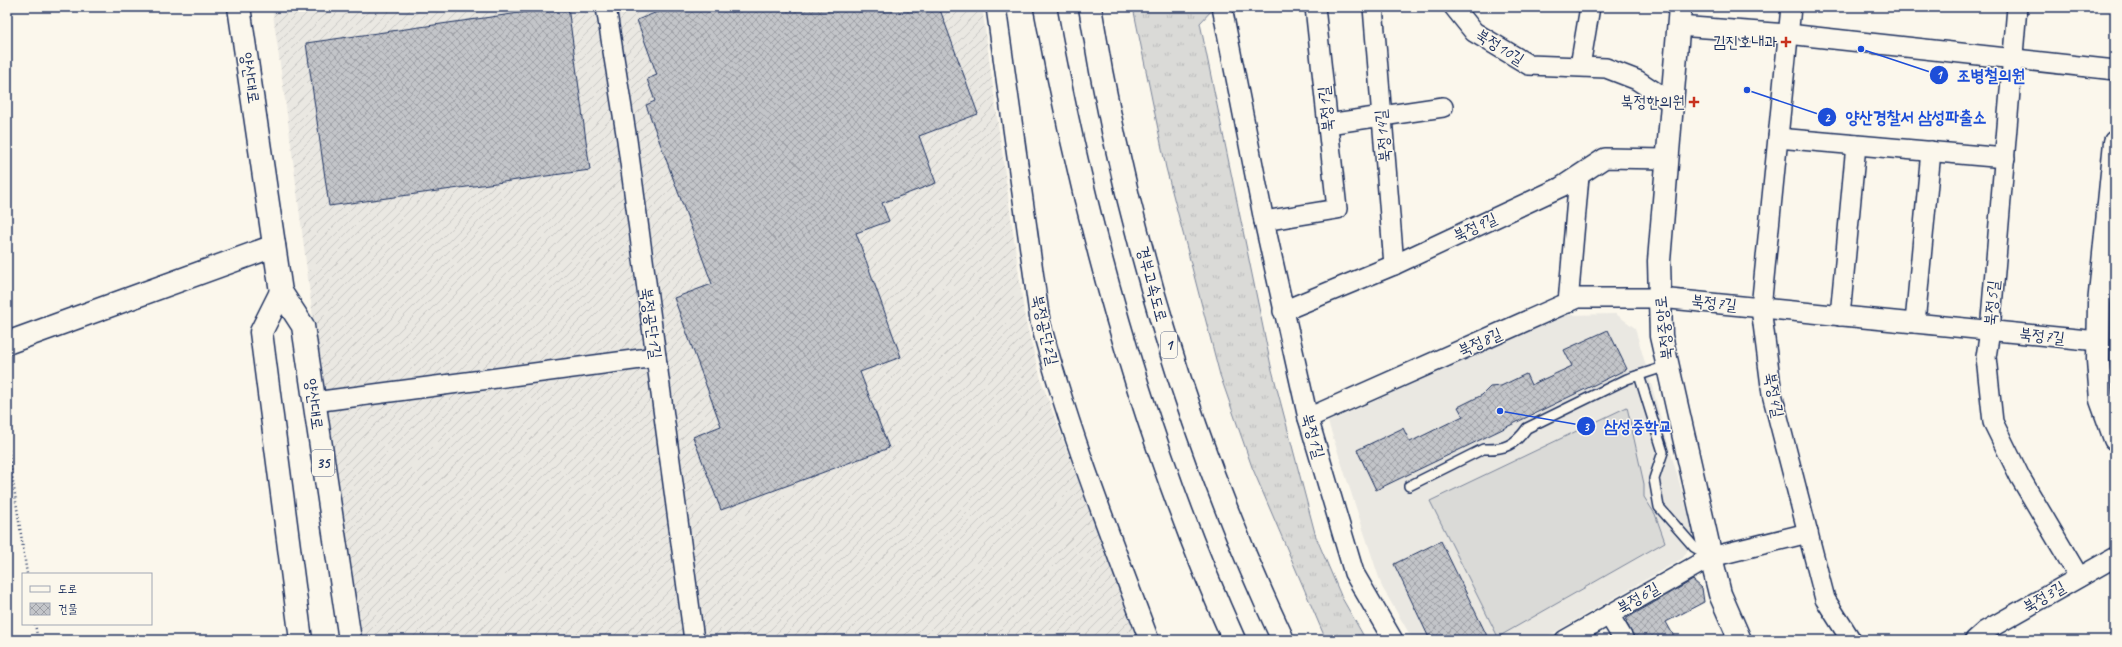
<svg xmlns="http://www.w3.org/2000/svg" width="2122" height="647" font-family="Caveat,'Poor Story',sans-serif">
  <defs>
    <pattern id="industrial-furrows" width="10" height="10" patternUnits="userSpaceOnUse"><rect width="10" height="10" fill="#eae8e2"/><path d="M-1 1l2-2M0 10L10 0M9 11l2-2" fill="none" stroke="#c8c7c4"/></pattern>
    <pattern id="grass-tufts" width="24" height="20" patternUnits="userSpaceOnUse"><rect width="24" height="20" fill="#dadad7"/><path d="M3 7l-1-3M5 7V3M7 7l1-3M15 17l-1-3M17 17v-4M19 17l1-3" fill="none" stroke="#babbbb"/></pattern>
    <pattern id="building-cross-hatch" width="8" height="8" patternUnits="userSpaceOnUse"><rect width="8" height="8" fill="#c3c5c9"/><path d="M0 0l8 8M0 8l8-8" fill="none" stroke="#9ea0a6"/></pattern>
  </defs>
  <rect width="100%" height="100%" fill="#fbf7ec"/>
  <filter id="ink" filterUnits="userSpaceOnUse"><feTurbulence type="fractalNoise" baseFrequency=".025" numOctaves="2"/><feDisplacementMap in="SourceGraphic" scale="8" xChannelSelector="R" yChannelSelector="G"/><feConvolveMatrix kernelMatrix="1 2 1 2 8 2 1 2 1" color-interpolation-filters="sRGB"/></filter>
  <g filter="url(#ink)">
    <path fill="#eae8e2" d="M1616,314l19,14 60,209 -12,21 -142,82h-128l-31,-53 -54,-165 237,-107z"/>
    <path fill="url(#industrial-furrows)" d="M272,7h710l43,312 17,64 95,257h-779l-14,-78 -56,-441z"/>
    <path fill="url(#grass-tufts)" stroke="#7a849a" d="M1133,7h80v2l-13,14 71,343 45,171 26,61 24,42h-40l-74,-173 -32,-92 -54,-207z"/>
    <path fill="#dadad7" stroke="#7a849a" d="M1627,407l17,77v13l11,17 10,28 -167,95 -68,-136z"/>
    <g fill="url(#building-cross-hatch)" stroke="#1b2f5e">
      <path d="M562,7h6l22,163 -261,36 -23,-163z"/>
      <path d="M670,7h269l39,107 -59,22 17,47 -54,20 7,18 -33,12 45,124 -41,15 29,76 -168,62 -28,-73 28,-11 -47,-128 38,-14 -66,-179 9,-4 -8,-22 10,-4 -20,-55z"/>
      <path d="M1608,330l19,39 -251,121 -19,-40 46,-22 7,14 53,-26 -5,-9 24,-12 8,-8 11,-1 25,-12 5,11 41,-19 -8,-16z"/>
      <path d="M1441,541l48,99h-59l-36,-76z"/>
      <path d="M1693,580l9,8 2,14 -38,20 10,18h-41l-9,-18 1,-4z"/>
    </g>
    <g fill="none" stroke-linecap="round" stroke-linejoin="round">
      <defs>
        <g id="service">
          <path d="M1639,375l24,77 -9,27 5,28 35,40 14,8"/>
          <path d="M1409,486l74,-37c21,1 32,-4 44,-21l100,-49 40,-13"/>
        </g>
        <g id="minor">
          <path d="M606,7l21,133 67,500"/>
          <path d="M996,7l44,314c28,108 70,214 109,319"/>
          <path d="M1222,7l42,214 44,197 46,155 39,67"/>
          <path d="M1373,7l21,258"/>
          <path d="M1454,7l20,25 55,33 77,3 31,12 35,23"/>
          <path d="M1791,7l-30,301 11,86 53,205 26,41"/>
          <path d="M2017,7l-27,324 -4,26 7,65 27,55 59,100"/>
          <path d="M1678,26l110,8 327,36"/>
          <path d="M1580,66l10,-59"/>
          <path d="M1328,124l115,-17"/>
          <path d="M1778,138l227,20"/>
          <path d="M1264,221l73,-12 -22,-202"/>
          <path d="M1568,303l11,-127"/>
          <path d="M1283,311l111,-46 167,-78 44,-29 62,1"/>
          <path d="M1840,316l16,-171"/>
          <path d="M1915,323l16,-172"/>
          <path d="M314,402l342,-45"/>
          <path d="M1308,418l270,-120h82l438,43"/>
          <path d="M1609,615l15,25"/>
          <path d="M1565,640l146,-83 97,-24"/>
          <path d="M1975,640l10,-9 130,-74"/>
        </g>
        <g id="tertiary">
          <path d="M1680,7l-21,254 2,75 50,221 9,37 20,46"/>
          <path d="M2115,142l-16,162 -1,56 3,40 14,39"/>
        </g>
        <path id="secondary" d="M7,343l267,-97"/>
        <g id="primary">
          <path d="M239,7l42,285 22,34 47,314"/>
          <path d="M281,292l-20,40 40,308"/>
        </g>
        <g id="motorway">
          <path d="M1045,7c40,218 98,431 189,633"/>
          <path d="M1090,7c34,215 100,436 193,633"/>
        </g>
      </defs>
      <use href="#service" stroke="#1b2f5e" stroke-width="12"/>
      <use href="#minor" stroke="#1b2f5e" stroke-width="22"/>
      <use href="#tertiary" stroke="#1b2f5e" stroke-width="25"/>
      <use href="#secondary" stroke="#1b2f5e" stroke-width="25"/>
      <use href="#primary" stroke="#1b2f5e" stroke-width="25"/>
      <use href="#motorway" stroke="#1b2f5e" stroke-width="25"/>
      <g stroke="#1b2f5e" stroke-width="2.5" stroke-dasharray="1 3" stroke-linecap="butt">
        <path d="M7,442l20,132"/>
        <path d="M35,624l3,16"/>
      </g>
      <use href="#service" stroke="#fbf7ec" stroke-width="9"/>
      <use href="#minor" stroke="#fbf7ec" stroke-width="19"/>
      <use href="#tertiary" stroke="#fbf7ec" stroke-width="22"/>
      <use href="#secondary" stroke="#fbf7ec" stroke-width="22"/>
      <use href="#primary" stroke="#fbf7ec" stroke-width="22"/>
      <use href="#motorway" stroke="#fbf7ec" stroke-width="22"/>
    </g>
  </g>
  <g fill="#c8321e" stroke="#fbf7ec" stroke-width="1.5">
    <path d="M1784 36h4v4h4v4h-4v4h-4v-4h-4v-4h4z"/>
    <path d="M1692 96h4v4h4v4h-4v4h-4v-4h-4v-4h4z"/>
  </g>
  <g text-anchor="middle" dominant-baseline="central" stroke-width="3" stroke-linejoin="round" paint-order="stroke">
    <g fill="#fbf7ec" stroke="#5e6b89" stroke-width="1">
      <rect x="1161" y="332" width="16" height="26" rx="3"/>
      <rect x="312" y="450" width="22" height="26" rx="3"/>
    </g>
    <g font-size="15" font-weight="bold" fill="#1b2f5e">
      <text x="1169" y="345">1</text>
      <text x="323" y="463">35</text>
    </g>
    <g font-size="16" fill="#1b2f5e" stroke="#fbf7ec" text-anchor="end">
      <text x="1777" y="42">김진호내과</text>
      <text x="1685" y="102">북정한의원</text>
    </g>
    <g font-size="16" fill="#1b2f5e" stroke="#fbf7ec">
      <text transform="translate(1500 47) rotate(32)">북정10길</text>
      <text transform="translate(250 78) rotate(81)">양산대로</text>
      <text transform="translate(1326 109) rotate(-96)">북정1길</text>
      <text transform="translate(1383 136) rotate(-95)">북정14길</text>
      <text transform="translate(1475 227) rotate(-25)">북정9길</text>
      <text transform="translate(1152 284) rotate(75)">경부고속도로</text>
      <text transform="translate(1714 303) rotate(6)">북정7길</text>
      <text transform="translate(1992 303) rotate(-85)">북정5길</text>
      <text transform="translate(651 323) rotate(82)">북정공단1길</text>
      <text transform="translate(1664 328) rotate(-96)">북정중앙로</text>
      <text transform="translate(1045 330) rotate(77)">북정공단2길</text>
      <text transform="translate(2042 336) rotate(6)">북정7길</text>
      <text transform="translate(1480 342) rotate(-24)">북정8길</text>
      <text transform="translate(1774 395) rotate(79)">북정4길</text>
      <text transform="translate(314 404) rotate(82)">양산대로</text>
      <text transform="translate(1313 436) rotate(74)">북정1길</text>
      <text transform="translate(2044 597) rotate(-30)">북정3길</text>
      <text transform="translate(1638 598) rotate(-30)">북정6길</text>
    </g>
  </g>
  <path fill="none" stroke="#1d4ed8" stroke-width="1.5" d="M1861 49L1939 75M1747 90L1827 117M1500 411L1586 426"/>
  <g fill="#1d4ed8" stroke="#fbf7ec" stroke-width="1.5">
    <circle cx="1861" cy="49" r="4"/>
    <circle cx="1747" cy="90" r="4"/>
    <circle cx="1500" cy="411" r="4"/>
    <circle cx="1939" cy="75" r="10"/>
    <circle cx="1827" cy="117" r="10"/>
    <circle cx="1586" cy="426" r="10"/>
  </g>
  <g font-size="12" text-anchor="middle" font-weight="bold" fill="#fff">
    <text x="1939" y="79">1</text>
    <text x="1827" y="122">2</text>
    <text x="1586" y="431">3</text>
  </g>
  <g font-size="17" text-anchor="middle" font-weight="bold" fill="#1d4ed8" stroke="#fbf7ec" stroke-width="3" stroke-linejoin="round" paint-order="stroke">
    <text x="1991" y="81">조병철의원</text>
    <text x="1916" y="123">양산경찰서 삼성파출소</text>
    <text x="1638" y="432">삼성중학교</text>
  </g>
  <rect width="2122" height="647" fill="none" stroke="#fbf7ec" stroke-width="24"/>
  <rect x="12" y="12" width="2098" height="623" fill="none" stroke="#1b2f5e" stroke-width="1.5" filter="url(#ink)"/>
  <rect x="22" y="573" width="130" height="52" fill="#fbf7ec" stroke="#a1a7b3"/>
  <rect x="30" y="586" width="20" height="6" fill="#fbf7ec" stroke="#a1a7b3"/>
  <text x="58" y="593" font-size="12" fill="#1b2f5e">도로</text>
  <rect x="30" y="603" width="20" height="12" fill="url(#building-cross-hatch)" stroke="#a1a7b3"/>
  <text x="58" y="613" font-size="12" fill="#1b2f5e">건물</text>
</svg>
